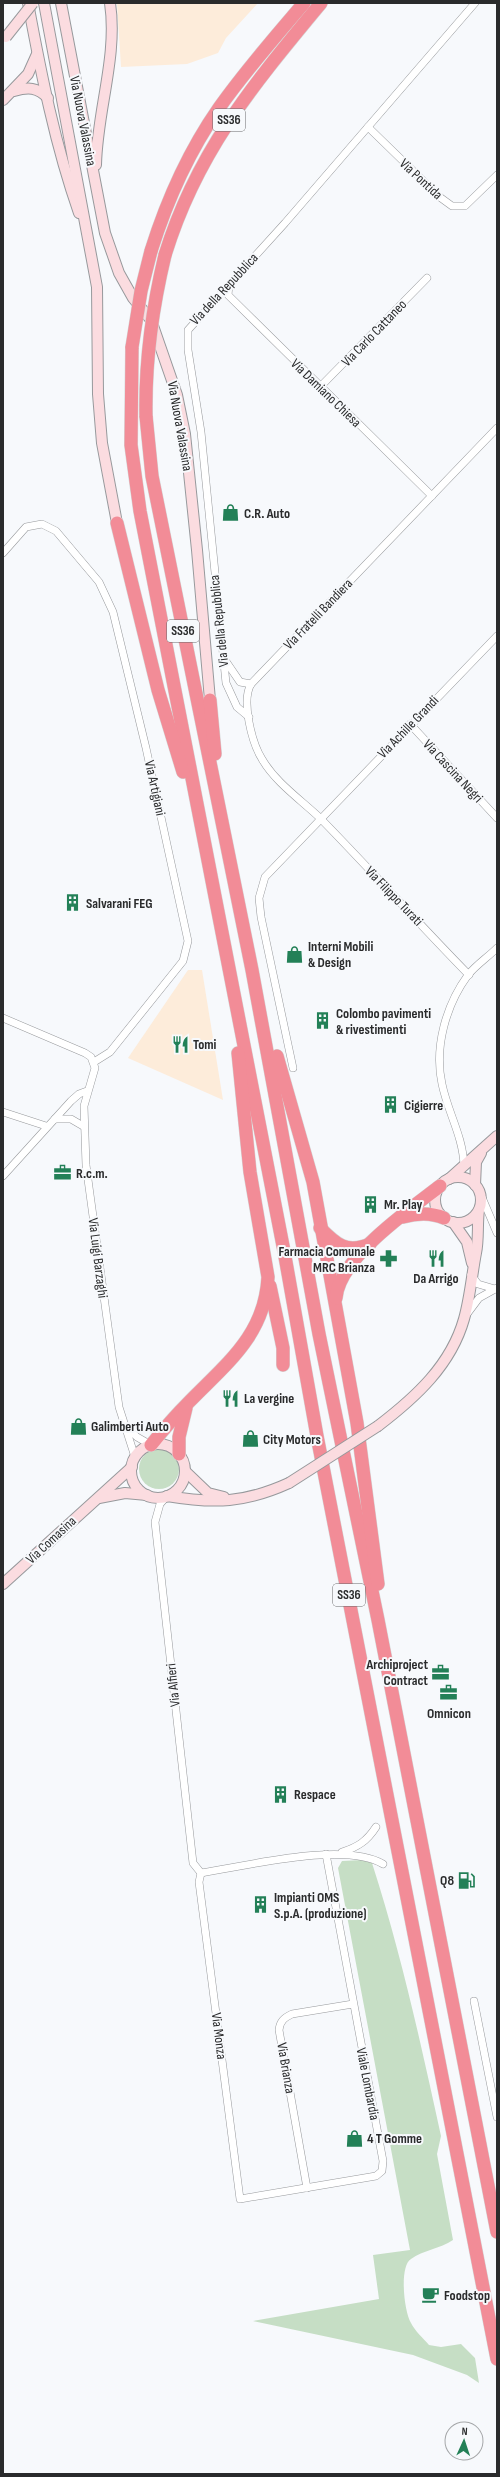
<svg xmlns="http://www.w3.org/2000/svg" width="500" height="2477" font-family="'Sofia Sans Condensed',sans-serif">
  <rect width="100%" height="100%" fill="#f7f9fc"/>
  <g fill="#fdecda">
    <path d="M117,3h141l-32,35 -8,15 -31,11 -66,3z"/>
    <path d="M188,970h14l21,130 -95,-42z"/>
  </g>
  <g fill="#c6dec5">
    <circle cx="159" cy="1469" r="20"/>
    <path d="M362,1860l10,3c29,90 49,181 69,273l-4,18 16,86c-13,9 -30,10 -42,19 -12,7 -7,53 0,64 4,8 12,15 18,22l12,2 20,-3 14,14 4,25 -12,-8 -54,-20 -160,-34 126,-22 -6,-44 37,-5 -72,-382 4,-7z"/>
  </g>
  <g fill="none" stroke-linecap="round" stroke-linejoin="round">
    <defs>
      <g id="street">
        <path d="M368,127l73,71 11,8h13l32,-31"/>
        <path d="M229,285l-1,10 204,201"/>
        <path d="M320,387l107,-109"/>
        <path d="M3,553l23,-26 16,-3 14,7 43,51 14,30 33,136 42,193 -5,20 -73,91 -16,10"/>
        <path d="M225,660l15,22 11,2"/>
        <path d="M249,717l-12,-10 -11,-24 -25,-251 -13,-82v-20l97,-107 190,-220"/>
        <path d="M410,724l87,94"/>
        <path d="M469,975c-51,-52 -99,-106 -149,-157 -19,-18 -45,-36 -58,-59 -10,-16 -21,-58 -11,-75l246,-256"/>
        <path d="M3,1018l82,35 6,4 4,11 -11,38 2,59 33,242 16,50"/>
        <path d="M293,1068l-32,-151 -2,-19 6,-21 232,-241"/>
        <path d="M3,1112l43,14"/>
        <path d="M55,1119h16l12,7"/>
        <path d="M464,1166c-1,-30 -16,-53 -22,-82 -8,-37 4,-79 26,-109 8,-10 20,-18 29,-27"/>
        <path d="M3,1176l68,-75 8,-7 8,-3"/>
        <path d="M481,1195l16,38"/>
        <path d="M471,1275l7,9 17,5"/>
        <path d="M467,1314l12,-16 18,-10"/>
        <path d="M126,1427l11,10 14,8"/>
        <path d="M167,1496l-7,8 -5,18 38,341 8,10"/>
        <path d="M342,1852c16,-5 25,-11 34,-25"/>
        <path d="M201,1873l-2,9 41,317 136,-23 6,-5 1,-10 -57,-307"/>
        <path d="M201,1873c46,-7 143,-32 182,-9"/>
        <path d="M474,2001l23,116"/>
        <path d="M307,2188l-28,-158c1,-9 5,-12 13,-16l61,-10"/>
      </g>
      <g id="secondary">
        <path d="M28,3c13,70 27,142 51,210"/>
        <path d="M44,3l53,284 1,107 4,49 15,80"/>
        <path d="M61,3l44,230 14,40 14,25 18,22 26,75 8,39 12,116 13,150"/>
        <path d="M14,91c14,-4 23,-4 34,7"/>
        <path d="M3,100l25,-26 9,-20"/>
        <path d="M96,165c1,-54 22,-109 14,-162"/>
        <circle cx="458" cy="1200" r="23"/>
        <path d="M449,1179l48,-43"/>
        <path d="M475,1185l1,-23 5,-9"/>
        <path d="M453,1222l14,20 5,21"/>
        <path d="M378,1426c38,-29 73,-61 86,-107 6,-21 8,-45 12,-66 3,-14 1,-29 3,-43"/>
        <circle cx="158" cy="1471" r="27"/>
        <path d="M185,1471l23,22 16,4"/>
        <path d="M167,1496c48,8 78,7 122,-13"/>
        <path d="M99,1498l26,-5 22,2"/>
        <path d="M3,1584l129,-117"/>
      </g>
      <g id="highway">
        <path d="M151,251c16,-51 38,-100 68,-143 26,-37 56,-71 85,-105"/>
        <path d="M165,255c32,-104 89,-171 156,-252"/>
        <path d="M132,347l-1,98 9,66 144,740 33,185 180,923"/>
        <path d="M146,416l6,60 100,494 67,364 59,286 119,612"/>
        <path d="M117,523l41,167 25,82"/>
        <path d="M210,700l5,54"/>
        <path d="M277,1056l36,126 44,241 21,161"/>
        <path d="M403,1217c14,-4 27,-5 41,1"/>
        <path d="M320,1228c16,16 26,26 50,16"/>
        <path d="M270,1286l13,62v17"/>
        <path d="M336,1298c3,-40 73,-88 104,-112"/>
        <path d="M151,1445c12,-15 25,-30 38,-43 38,-39 76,-67 79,-125l-18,-105 -12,-119"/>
        <path d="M179,1454v-17l7,-29"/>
      </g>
    </defs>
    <use href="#street" stroke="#97999c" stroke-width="8"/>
    <use href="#secondary" stroke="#97999c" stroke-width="12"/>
    <use href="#highway" stroke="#d4d5d5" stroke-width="14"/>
    <use href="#street" stroke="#fff" stroke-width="7"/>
    <use href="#secondary" stroke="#fbdce0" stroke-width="10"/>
    <use href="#highway" stroke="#f28c97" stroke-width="13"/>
    <defs>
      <g id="secondary-bridge">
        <path d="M6,37l27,-34"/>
        <path d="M289,1483l89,-57"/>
      </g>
      <g id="highway-bridge">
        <path d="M132,347l9,-56 10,-40"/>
        <path d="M146,416c-1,-55 6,-107 19,-161"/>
      </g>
    </defs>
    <use href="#secondary-bridge" stroke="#97999c" stroke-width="12" stroke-linecap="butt"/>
    <use href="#highway-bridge" stroke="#d4d5d5" stroke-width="14" stroke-linecap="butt"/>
    <use href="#secondary-bridge" stroke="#fbdce0" stroke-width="10"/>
    <use href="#highway-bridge" stroke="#f28c97" stroke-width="13"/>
  </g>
  <defs>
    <symbol id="shop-bare" viewBox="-9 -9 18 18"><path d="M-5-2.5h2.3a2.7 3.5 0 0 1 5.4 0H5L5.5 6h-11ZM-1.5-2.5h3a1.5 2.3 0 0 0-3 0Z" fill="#238057" stroke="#f7f9fc" stroke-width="2.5" paint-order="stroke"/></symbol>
    <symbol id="building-bare" viewBox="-9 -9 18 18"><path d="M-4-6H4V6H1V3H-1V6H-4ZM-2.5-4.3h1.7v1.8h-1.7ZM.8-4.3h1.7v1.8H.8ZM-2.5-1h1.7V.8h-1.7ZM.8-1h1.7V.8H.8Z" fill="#238057" stroke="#f7f9fc" stroke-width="2.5" paint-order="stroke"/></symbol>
    <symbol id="restaurant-bare" viewBox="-9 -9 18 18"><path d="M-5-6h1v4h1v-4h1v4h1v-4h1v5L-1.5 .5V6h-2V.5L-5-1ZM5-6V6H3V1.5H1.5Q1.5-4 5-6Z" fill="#238057" stroke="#f7f9fc" stroke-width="2.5" paint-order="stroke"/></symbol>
    <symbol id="office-bare" viewBox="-9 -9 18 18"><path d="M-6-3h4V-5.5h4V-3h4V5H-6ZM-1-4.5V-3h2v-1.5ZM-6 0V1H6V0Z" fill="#238057" stroke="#f7f9fc" stroke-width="2.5" paint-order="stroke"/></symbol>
    <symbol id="pharmacy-bare" viewBox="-9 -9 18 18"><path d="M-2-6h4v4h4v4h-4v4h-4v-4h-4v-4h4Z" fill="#238057" stroke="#f7f9fc" stroke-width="2.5" paint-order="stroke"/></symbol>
    <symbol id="fuel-bare" viewBox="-9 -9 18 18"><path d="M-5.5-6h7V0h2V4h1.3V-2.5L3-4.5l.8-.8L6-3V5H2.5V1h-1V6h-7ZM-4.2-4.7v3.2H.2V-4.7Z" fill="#238057" stroke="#f7f9fc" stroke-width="2.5" paint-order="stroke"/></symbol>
    <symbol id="cafe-bare" viewBox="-9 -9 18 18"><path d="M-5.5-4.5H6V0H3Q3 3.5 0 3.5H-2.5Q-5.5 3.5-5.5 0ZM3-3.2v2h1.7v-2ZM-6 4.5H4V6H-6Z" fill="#238057" stroke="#f7f9fc" stroke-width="2.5" paint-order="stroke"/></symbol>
  </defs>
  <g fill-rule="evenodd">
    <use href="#shop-bare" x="218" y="500" width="25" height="25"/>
    <use href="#building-bare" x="60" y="890" width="25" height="25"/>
    <use href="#shop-bare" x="282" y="942" width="25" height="25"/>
    <use href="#building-bare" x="310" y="1008" width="25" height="25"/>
    <use href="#restaurant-bare" x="168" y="1032" width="25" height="25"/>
    <use href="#building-bare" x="378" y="1092" width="25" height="25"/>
    <use href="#office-bare" x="50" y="1160" width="25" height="25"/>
    <use href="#building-bare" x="358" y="1192" width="25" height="25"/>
    <use href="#restaurant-bare" x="424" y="1246" width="25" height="25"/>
    <use href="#pharmacy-bare" x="376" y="1246" width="25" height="25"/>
    <use href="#restaurant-bare" x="218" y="1386" width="25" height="25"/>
    <use href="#shop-bare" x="66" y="1414" width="25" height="25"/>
    <use href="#shop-bare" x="238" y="1426" width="25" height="25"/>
    <use href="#office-bare" x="428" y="1660" width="25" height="25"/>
    <use href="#office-bare" x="436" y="1680" width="25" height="25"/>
    <use href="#building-bare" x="268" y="1782" width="25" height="25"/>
    <use href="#fuel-bare" x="454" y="1868" width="25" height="25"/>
    <use href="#building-bare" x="248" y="1892" width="25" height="25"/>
    <use href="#shop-bare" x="342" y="2126" width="25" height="25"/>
    <use href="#cafe-bare" x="418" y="2282" width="25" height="25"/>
  </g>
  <g text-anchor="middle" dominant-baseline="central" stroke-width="4" stroke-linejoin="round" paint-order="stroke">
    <g fill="#f7f9fc" stroke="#68696a" stroke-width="1">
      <rect x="213" y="109" width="32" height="22" rx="3"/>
      <rect x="167" y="620" width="32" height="22" rx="3"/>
      <rect x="333" y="1584" width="32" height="22" rx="3"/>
    </g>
    <g font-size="13" font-weight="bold" fill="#2a2b2c">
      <text x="229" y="120">SS36</text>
      <text x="183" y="631">SS36</text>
      <text x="349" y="1595">SS36</text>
    </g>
    <g font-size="14" fill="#2a2b2c" stroke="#f7f9fc">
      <text transform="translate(83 121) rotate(79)">Via Nuova Valassina</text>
      <text transform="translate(421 179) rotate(43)">Via Pontida</text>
      <text transform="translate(224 289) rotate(-47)">Via della Repubblica</text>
      <text transform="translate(374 333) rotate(-46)">Via Carlo Cattaneo</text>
      <text transform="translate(326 393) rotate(44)">Via Damiano Chiesa</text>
      <text transform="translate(180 426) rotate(80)">Via Nuova Valassina</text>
      <text transform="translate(318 614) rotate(-46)">Via Fratelli Bandiera</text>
      <text transform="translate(219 621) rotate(-96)">Via della Repubblica</text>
      <text transform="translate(408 727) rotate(-46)">Via Achille Grandi</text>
      <text transform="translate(453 771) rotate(47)">Via Cascina Negri</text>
      <text transform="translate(155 788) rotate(78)">Via Artigiani</text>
      <text transform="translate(394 896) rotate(46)">Via Filippo Turati</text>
      <text transform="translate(98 1258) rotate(83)">Via Luigi Barzaghi</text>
      <text transform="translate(51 1540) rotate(-43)">Via Comasina</text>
      <text transform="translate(173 1685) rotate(-96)">Via Alfieri</text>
      <text transform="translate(219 2036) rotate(83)">Via Monza</text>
      <text transform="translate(286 2068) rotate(80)">Via Brianza</text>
      <text transform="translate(368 2084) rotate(79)">Viale Lombardia</text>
    </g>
    <g font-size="14" font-weight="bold" fill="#2a2b2c" stroke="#f7f9fc" text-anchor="start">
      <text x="244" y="513">C.R. Auto</text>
      <text x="86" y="903">Salvarani FEG</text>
      <text x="308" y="946">Interni Mobili<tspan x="308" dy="16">&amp; Design</tspan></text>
      <text x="336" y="1013">Colombo pavimenti<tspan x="336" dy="16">&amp; rivestimenti</tspan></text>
      <text x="193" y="1044">Tomi</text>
      <text x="404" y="1105">Cigierre</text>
      <text x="76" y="1173">R.c.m.</text>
      <text x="384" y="1204">Mr. Play</text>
      <text x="375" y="1251" text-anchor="end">Farmacia Comunale<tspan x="375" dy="16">MRC Brianza</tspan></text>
      <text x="436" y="1278" text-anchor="middle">Da Arrigo</text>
      <text x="244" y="1398">La vergine</text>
      <text x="91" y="1426">Galimberti Auto</text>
      <text x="263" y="1439">City Motors</text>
      <text x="428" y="1664" text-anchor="end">Archiproject<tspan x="428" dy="16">Contract</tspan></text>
      <text x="449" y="1713" text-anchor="middle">Omnicon</text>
      <text x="294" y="1794">Respace</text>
      <text x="454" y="1880" text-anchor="end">Q8</text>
      <text x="274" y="1897">Impianti OMS<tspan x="274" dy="16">S.p.A. (produzione)</tspan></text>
      <text x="367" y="2138">4 T Gomme</text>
      <text x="444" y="2295">Foodstop</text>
    </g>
  </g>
  <rect width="500" height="2477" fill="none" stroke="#2a2b2c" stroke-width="8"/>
  <g transform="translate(464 2441) rotate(3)"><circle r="19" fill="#f7f9fc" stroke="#a5a7a9"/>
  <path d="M0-3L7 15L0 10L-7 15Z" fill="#238057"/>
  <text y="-6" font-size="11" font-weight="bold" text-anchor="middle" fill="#2a2b2c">N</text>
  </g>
</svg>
